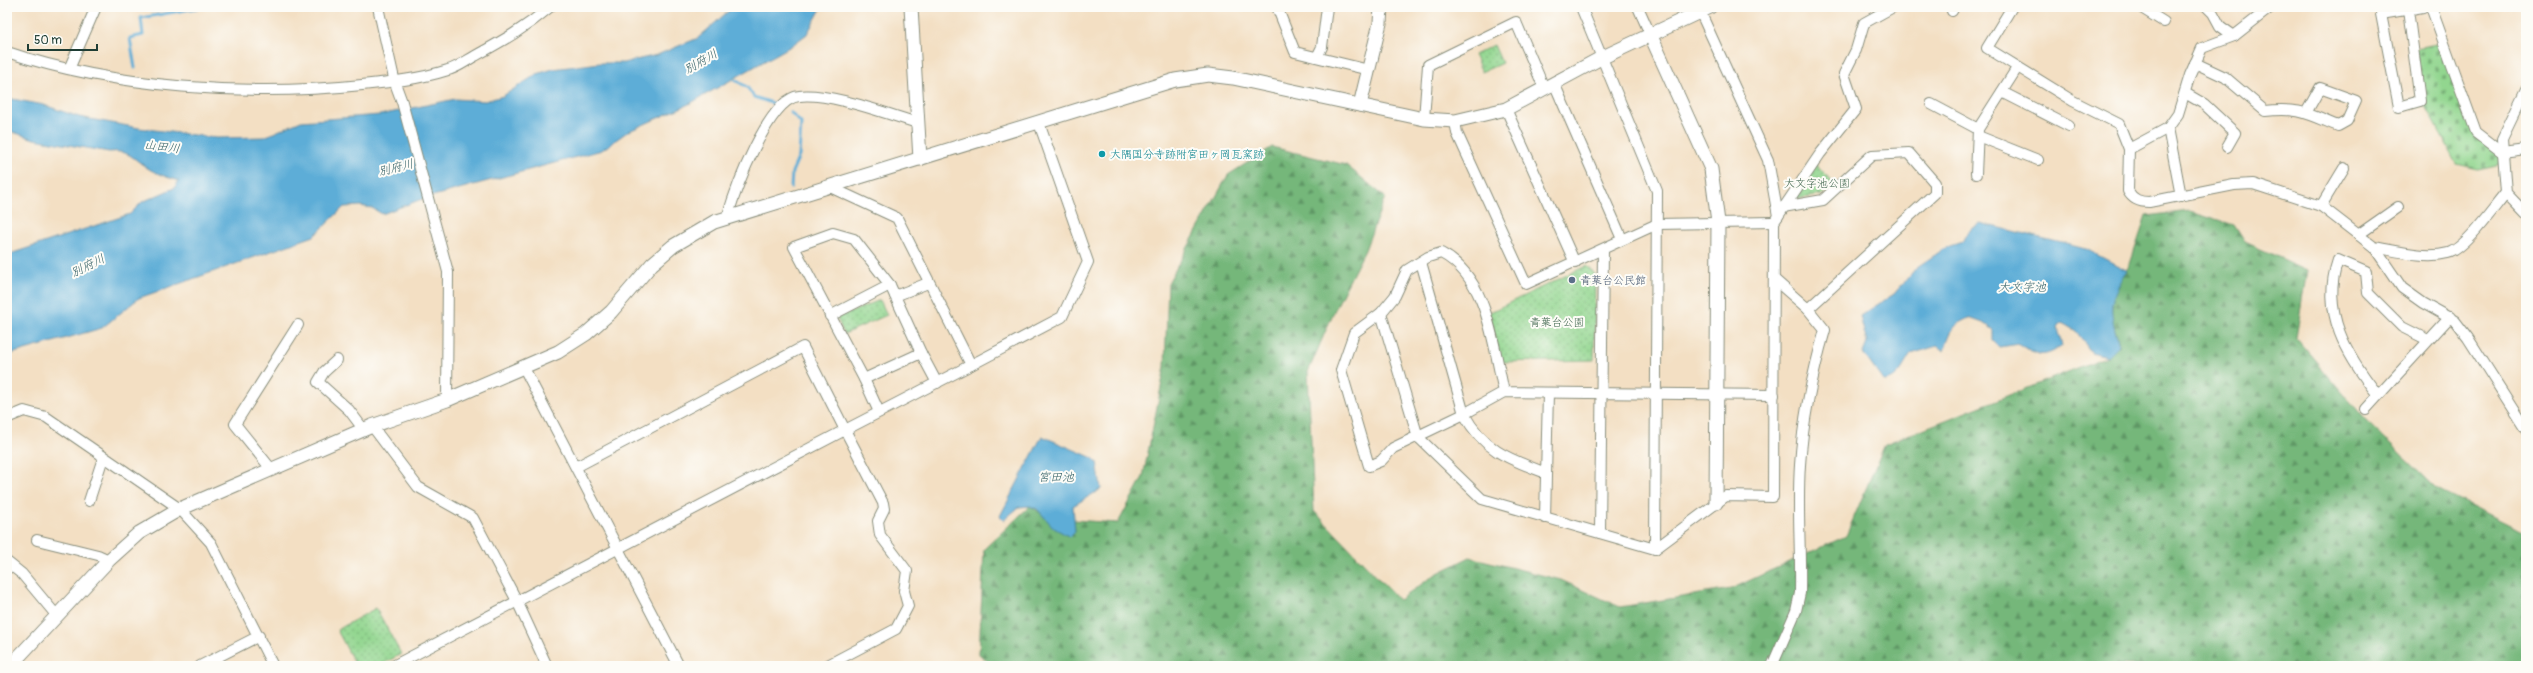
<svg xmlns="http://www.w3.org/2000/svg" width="2533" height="673" font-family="Pangolin,'Klee One',sans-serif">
  <defs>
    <pattern id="forest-firs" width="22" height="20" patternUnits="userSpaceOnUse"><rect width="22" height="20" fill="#75b77a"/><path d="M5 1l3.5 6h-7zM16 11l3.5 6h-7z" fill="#5f9665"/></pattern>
    <pattern id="cemetery-stones" width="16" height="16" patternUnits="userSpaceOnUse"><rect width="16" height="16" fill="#92d68f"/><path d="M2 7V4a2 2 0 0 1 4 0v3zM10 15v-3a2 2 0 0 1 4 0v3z" fill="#77af76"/></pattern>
    <pattern id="park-dots" width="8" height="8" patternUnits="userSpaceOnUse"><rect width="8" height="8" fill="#92d68f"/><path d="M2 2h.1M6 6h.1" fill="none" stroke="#77af76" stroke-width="1.8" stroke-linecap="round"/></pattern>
  </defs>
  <rect width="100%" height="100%" fill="#fdfcf7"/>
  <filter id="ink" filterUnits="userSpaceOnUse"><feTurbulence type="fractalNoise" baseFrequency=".025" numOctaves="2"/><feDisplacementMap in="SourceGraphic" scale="8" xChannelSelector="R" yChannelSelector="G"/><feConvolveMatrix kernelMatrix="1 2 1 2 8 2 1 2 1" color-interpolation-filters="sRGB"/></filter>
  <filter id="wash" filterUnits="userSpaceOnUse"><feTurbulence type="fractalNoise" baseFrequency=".012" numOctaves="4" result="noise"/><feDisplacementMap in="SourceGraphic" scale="16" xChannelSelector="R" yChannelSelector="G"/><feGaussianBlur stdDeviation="0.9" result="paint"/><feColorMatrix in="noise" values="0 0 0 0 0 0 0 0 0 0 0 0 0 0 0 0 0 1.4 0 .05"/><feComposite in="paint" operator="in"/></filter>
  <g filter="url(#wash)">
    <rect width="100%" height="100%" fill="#f3dfc3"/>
    <path fill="url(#forest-firs)" stroke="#4a7a57" d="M1272,147l74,18 39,32 -20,53 -30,59 -27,63 6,139 85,89 37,-26 34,-17 91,23 59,27 111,-18 115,-53 39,-92 223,-88 11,-11 -8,-30 4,-26 15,-25 16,-48 44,-5 44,14 11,17 62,28 -11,68 69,81 71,69 90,45v133h-1533l-14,-12 5,-105 46,-43c15,8 24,23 40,31l5,-6 -2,-11 45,3 25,-46 22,-110 3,-84 60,-108z"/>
    <path fill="url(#cemetery-stones)" stroke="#588a62" d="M2441,43l34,89 25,23 1,9 -23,5 -21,-5 -32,-60 -10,-56z"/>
    <g fill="url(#park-dots)" stroke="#588a62">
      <path d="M1494,45l8,18 -20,9 -8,-17z"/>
      <path d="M1816,164l18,20 -12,11 -27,4z"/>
      <path d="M1586,266l9,8 -1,86 -93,2 -13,-49z"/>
      <path d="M880,300l7,15 -43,19 -7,-16z"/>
      <path d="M376,608l25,46 -22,12h-23l-19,-36z"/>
    </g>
    <g fill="#5dadd7" stroke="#3e7586">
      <path d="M733,7h89l-15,27 -16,12 -102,58 -62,28 -25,18 -180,49 -40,15 -10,-6 -12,-2 -16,1 -30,29 -175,62 -37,30 -95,27v-100l123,-41 12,-12 32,-14 5,-7c-12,-4 -23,-7 -33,-14 -15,-10 -17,-17 -37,-15l-75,-13 -27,-9v-32l37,7 35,12 60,11 78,10 47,-1 37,-16 79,-6 75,-16 30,2 18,-5 34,-22 16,-5 47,-6h23l34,-8 41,-17z"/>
      <path d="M1980,223l106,26 42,22c-22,30 -18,41 -9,74l-11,11 -17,-4 -15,-21 -14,-8 -4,5 4,18c-19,13 -24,10 -42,-2l-21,3 -6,-6v-11l-10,-7 -14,-5c-18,7 -19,16 -25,33l-7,-5 -26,8c-8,12 -13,27 -28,27l-20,-28 4,-10 -7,-27 34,-22 23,-27 30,-20 15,-5 6,-11z"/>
      <path d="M1042,436l51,22 4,4 4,27 -28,17 2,25 -5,6 -16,-9 -17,-19 -7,-3 -11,1 -15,13 -4,-4z"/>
    </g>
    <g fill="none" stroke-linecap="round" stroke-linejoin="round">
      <g stroke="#5dadd7" stroke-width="3">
        <path d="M135,68l-5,-30 13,-3 -2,-17 61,-11"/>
        <path d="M735,80l12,7 7,10 21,7"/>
        <path d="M790,112l11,11 -2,33 -7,16 -1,16"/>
      </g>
    </g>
  </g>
  <g filter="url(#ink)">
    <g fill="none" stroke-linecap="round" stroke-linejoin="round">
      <defs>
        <g id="minor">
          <path d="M378,7l17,76 7,19 46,170 -1,128"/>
          <path d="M1277,7l18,45 74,18"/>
          <path d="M1581,7l76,184 -2,358"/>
          <path d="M1638,7l12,27"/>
          <path d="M1698,7l70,153 10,56"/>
          <path d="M2012,7l-25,41 86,53 46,23 10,25 -1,42c5,9 12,11 21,11l85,-17 19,-1 68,22 53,41 28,41 21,15 32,18 13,17 58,91"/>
          <path d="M2140,7l24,15"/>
          <path d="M2207,7l6,6 7,13 14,10"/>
          <path d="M2431,7l45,125 26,20 24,-3"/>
          <path d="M2408,10l12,91 -21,6 -18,-93 42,-7"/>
          <path d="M1952,11l2,-4"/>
          <path d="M7,52c107,36 242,45 355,33 29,-3 58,-6 86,-15 9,-2 18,-9 27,-14 29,-16 49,-27 75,-49"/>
          <path d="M1317,57l5,-10 5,-40"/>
          <path d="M2195,63l30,14 40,34c33,-4 43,3 73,15l9,-5 9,-20 -36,-13 -14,25"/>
          <path d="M69,69l27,-62"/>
          <path d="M1554,83l68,156"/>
          <path d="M2526,89l-24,50 4,54 20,21"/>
          <path d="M2002,92l67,34"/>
          <path d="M2185,93l19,11 31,29 -8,14"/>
          <path d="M1931,104l47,25"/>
          <path d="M1506,109l69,154"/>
          <path d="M1424,119l4,-54 88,-43 28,66"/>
          <path d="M1455,121l2,12 69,151 131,-60 117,-2"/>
          <path d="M2168,128l13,68"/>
          <path d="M1978,136l60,24"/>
          <path d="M2129,149l39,-21 10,-14 12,-39 12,-27 32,-12 37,-29"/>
          <path d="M1976,174l2,-45 39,-61"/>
          <path d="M2321,206l23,-38"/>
          <path d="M727,218c8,-27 41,-119 72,-122 30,-4 88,18 119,27"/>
          <path d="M2358,235l40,-28"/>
          <path d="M2374,247c23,4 52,12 74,6 17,-4 46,-46 58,-60"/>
          <path d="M1421,262l43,152c20,37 45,45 82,59"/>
          <path d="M1775,280l33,29 127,-116v-10l-26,-30 -37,2 -49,45 -40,7"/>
          <path d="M895,296l33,-13"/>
          <path d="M1381,313l37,124 64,62 173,50 71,-53 47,1 1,-275 46,-68 36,-45 -12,-35 12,-24 8,-27 29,-16"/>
          <path d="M830,316l60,-31"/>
          <path d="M337,360l-13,12 -6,10 31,28 15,20"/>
          <path d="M971,365l91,-48 26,-55 -49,-139"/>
          <path d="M524,368l155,298"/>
          <path d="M864,379l57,-26"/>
          <path d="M1504,392c-11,-47 -16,-115 -63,-139l-13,4 -21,13 -12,26 -14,17 -27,20 -13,37 28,96 12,-5 12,-13 71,-34 40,-22 270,3"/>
          <path d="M2378,395c-31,-39 -58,-83 -40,-135l28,12 2,21 34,34 26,13"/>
          <path d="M2366,409l84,-92"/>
          <path d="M879,412l-15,-33 -70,-132 39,-14 21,6 36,46 31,68 16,30"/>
          <path d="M7,418l17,-7 22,6 134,92 31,34 62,123"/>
          <path d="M372,426l46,61 55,31 44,83 30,65"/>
          <path d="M272,470l-37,-46 63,-99"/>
          <path d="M89,501l14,-43"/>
          <path d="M1545,518l3,-125"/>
          <path d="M1600,533l3,-283"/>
          <path d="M37,540l61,15 11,5"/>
          <path d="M7,562l15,12 35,42"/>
          <path d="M200,666l59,-30"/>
          <path d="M393,666l452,-236 -42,-83 -227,120"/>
          <path d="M826,666l70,-37 12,-23 -4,-15 3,-20 -27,-36 -2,-14 6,-12 -1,-6 -38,-73 126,-65 -74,-147 -67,-31"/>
          <path d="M1772,666l24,-55 4,-18c1,-43 -3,-86 0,-128 3,-47 12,-90 25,-135l-17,-21"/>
        </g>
        <g id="tertiary">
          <path d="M911,7l9,152"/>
          <path d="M1650,34l61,135 7,53 -2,281"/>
          <path d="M1360,105l20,-82 1,-16"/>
          <path d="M10,666l99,-106 30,-27 41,-24 192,-83 75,-26 111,-48 28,-18 25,-22 41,-48 21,-18 41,-24 461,-142 33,-5 25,3 191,41 31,2 51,-12 95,-51 109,-51"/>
        </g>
      </defs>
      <use href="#minor" stroke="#898e7c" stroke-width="12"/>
      <use href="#tertiary" stroke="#898e7c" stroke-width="15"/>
      <use href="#minor" stroke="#fff" stroke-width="10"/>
      <use href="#tertiary" stroke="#fff" stroke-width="13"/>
    </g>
  </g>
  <circle fill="#0f9aa8" stroke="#fdfcf7" stroke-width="1.5" cx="1102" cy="154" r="4"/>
  <circle fill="#5c6f8a" stroke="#fdfcf7" stroke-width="1.5" cx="1572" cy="280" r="4"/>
  <g text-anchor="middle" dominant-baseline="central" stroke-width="4" stroke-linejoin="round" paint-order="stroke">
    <g font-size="11" fill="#0d838f" stroke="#fdfcf7" text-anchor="start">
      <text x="1110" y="154">大隅国分寺跡附宮田ヶ岡瓦窯跡</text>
    </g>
    <g font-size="11" fill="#3c634b" stroke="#fdfcf7">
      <text x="1817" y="183">大文字池公園</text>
      <text x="1557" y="322">青葉台公園</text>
    </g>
    <g font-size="11" fill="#4e5e75" stroke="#fdfcf7" text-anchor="start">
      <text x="1580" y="280">青葉台公民館</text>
    </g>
    <g font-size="12" font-style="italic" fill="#325f65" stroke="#fdfcf7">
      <text transform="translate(701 62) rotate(-30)">別府川</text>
      <text transform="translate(162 147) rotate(7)">山田川</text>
      <text transform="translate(396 168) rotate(-14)">別府川</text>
      <text transform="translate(88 266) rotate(-27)">別府川</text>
      <text x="2022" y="287">大文字池</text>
      <text x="1056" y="477">宮田池</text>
    </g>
  </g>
  <rect width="2533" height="673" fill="none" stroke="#fdfcf7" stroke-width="24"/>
  <path d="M28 44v6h69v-6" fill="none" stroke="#1f3d34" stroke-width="2"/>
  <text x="34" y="44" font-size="12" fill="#1f3d34" stroke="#fdfcf7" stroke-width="3" paint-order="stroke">50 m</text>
</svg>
